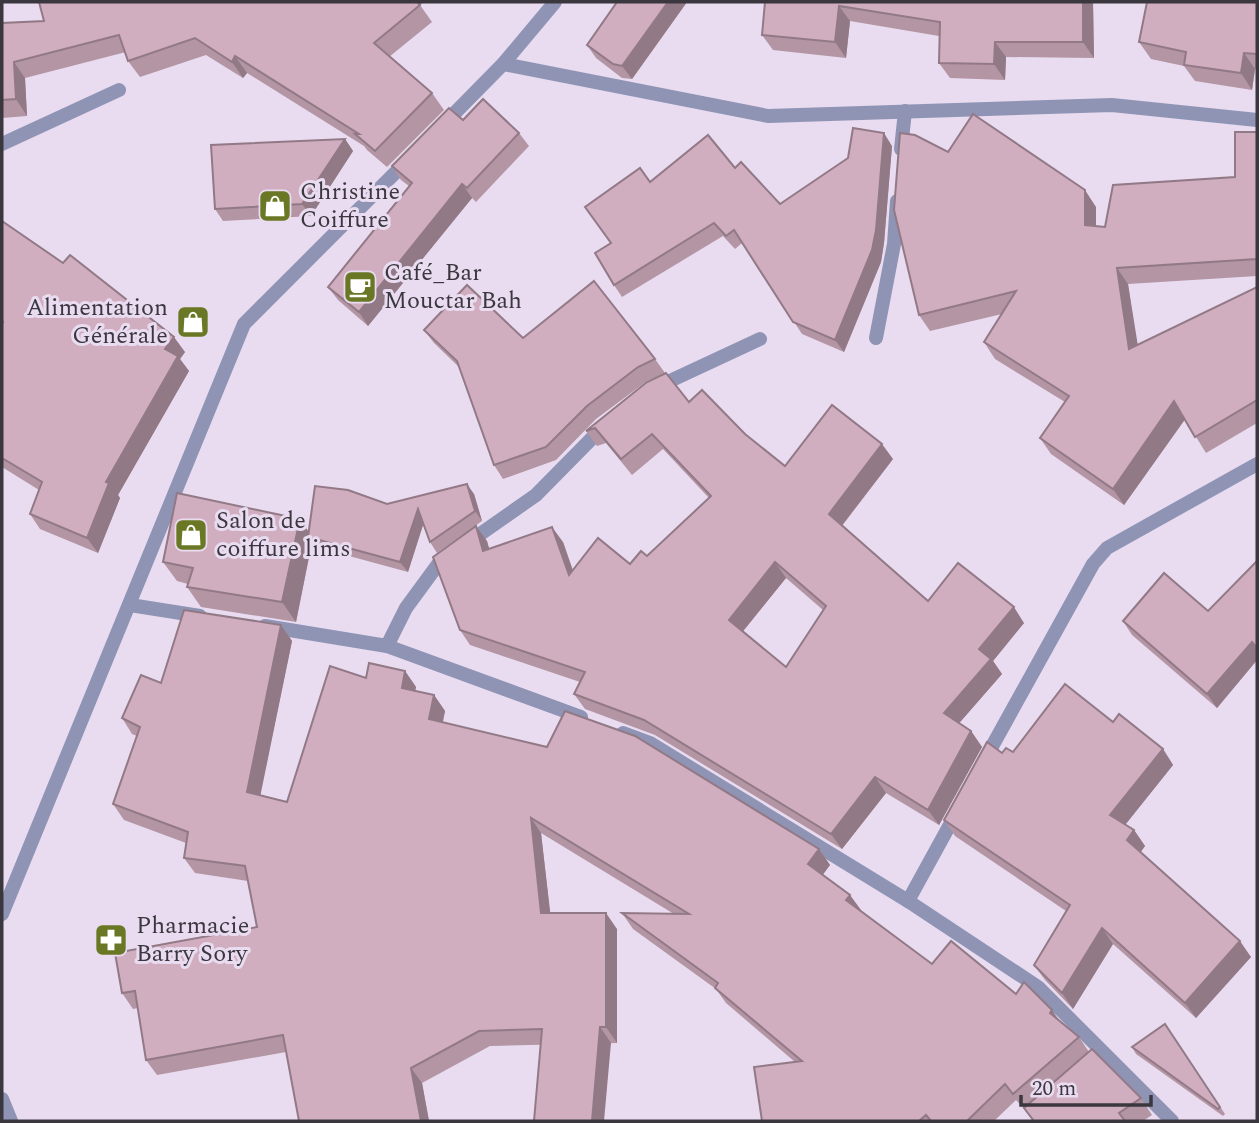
<svg xmlns="http://www.w3.org/2000/svg" width="1259" height="1123" font-family="Spectral,serif">
  <rect width="100%" height="100%" fill="#e9dcf1"/>
  <g fill="none" stroke-linecap="round" stroke-linejoin="round">
    <path stroke="#8f94b5" stroke-width="14" d="M2,144l117,-54"/>
    <g stroke="#8f94b5" stroke-width="14">
      <path d="M503,64l265,52 344,-11 145,15"/>
      <path d="M443,125l60,-61 52,-62"/>
      <path d="M901,149l4,-38"/>
      <path d="M876,338l18,-94 3,-43"/>
      <path d="M657,387l103,-48"/>
      <path d="M130,605l70,11"/>
      <path d="M265,626l122,20 194,71"/>
      <path d="M387,646l19,-38 33,-45 97,-68 68,-69"/>
      <path d="M623,733l27,10 258,158 130,86 134,134"/>
      <path d="M984,761l109,-197 14,-16 150,-84"/>
      <path d="M908,901l50,-91"/>
      <path d="M2,914l242,-590 165,-165"/>
      <path d="M2,1099l9,22"/>
    </g>
  </g>
  <g fill="#b395a4" fill-rule="evenodd">
    <path d="M39,2h385l-4,3 12,17 -43,35 43,36 12,17 -57,57 -20,-17 -3,-4 -117,-73 -4,5 -37,-23 -66,22 -12,-16 -2,-9 -101,26 2,38 -25,2v-95l42,-2z"/>
    <path d="M617,2h70l-55,77 -10,-1 -26,-20 -9,-13z"/>
    <path d="M765,2h328l1,56 -88,-1 -1,23 -55,-2 -11,-15v-27l-89,-15 -4,37 -73,-8 -11,-15z"/>
    <path d="M1257,2v67h-2l-3,21 -57,-9 -11,-15 -33,-7 -12,-17z"/>
    <path d="M463,120l56,13 10,13 -53,56 -4,-4 -104,128 -30,-26 -10,-13 81,-101 -8,-6 -9,-14z"/>
    <path d="M1257,132v144l-129,8 9,61 120,-58v136l-51,30 -21,-34 -61,86 -73,-51 -11,-16 25,-36 -70,-43 -11,-17 18,-28 -72,17 -11,-16 29,-163 148,55v19l9,1 130,-50z"/>
    <path d="M345,139l8,12 -42,65 -88,5 -8,-12z"/>
    <path d="M892,146l-8,97 -3,19 -37,90 -42,-18 -60,-91 -7,6 -12,-13 -101,61 -8,-12 36,-103 85,-14 45,36z"/>
    <path d="M2,221l183,131 -5,7 9,12 -71,124 2,3 -22,55 -58,-24 -10,-15 9,-24 -37,-23z"/>
    <path d="M424,330l99,8 132,21 10,14 -18,8 -51,38 -40,41 -53,19 -9,-14 -34,-97 -26,-25z"/>
    <path d="M647,382l42,20 56,32 40,32 108,-7 -51,67 86,75 96,22 -31,38 9,13 -43,49 12,8 11,16 -43,78 -53,-32 -44,56 -187,-114 -70,-26 -11,-15 6,-12 -110,-37 -10,-15 27,-89 2,8 74,-7 10,29 57,-7 17,-8 62,-58 -46,-49 -31,26 -26,-32 -9,3 -11,-15zM786,578l37,32 -37,57 -43,-36z"/>
    <path d="M474,494l8,27 -45,32 -7,-11 -7,-18 -15,48 -92,-25 -4,-5 -16,80 -95,-15 -14,-20 1,-3 -11,-3 -14,-19 146,-30 78,-28z"/>
    <path d="M1257,561v99l-40,48 -85,-73 -9,-14 85,-10z"/>
    <path d="M281,625l11,16 -32,154 27,7 79,-124 39,-7 11,16 -1,4 19,4 11,16 -2,11 376,127 11,16 -8,10 28,20 10,16 72,53 84,30 44,27 19,16 10,15 52,46 11,17 -9,6h-110l-9,-12 -8,-9 -22,21h-232l33,-59 -69,-59 -10,-14 -83,-60 -11,-16 52,1 -133,-81 9,80 67,16v114l-127,3 -68,37 7,38h-130l-13,-69 -129,23 -11,-15 -8,-52 -5,1 -11,-16 135,-66 -9,-46 -53,-8 -11,-15 2,-15 -62,-23 -11,-16 24,-68 -5,-2 -10,-16 39,-35z"/>
    <path d="M1113,722l50,27 10,16 -48,60 9,5 11,16 -4,6 110,105 -55,61 -83,-74 -40,65 -28,-29 -11,-15 32,-54 -111,-75 -11,-16 58,-67 11,-1z"/>
    <path d="M1165,1024l60,90 -2,2 -87,-62 -4,-7z"/>
  </g>
  <g fill="#927986">
    <path d="M668,2h19l-55,77 -10,-13z"/>
    <path d="M1083,2h10l1,56 -11,-16z"/>
    <path d="M839,6l11,15 -4,37 -11,-16z"/>
    <path d="M995,42l11,15 -1,23 -11,-16z"/>
    <path d="M1244,53l11,16 -3,21 -11,-17z"/>
    <path d="M235,56l12,17 -4,5 -11,-16z"/>
    <path d="M14,62l11,16 2,38 -11,-17z"/>
    <path d="M884,133l8,13 -8,97 -3,19 -37,90 -9,-12z"/>
    <path d="M345,139l8,12 -42,65 -9,-12z"/>
    <path d="M462,184l10,14 -104,128 -9,-14z"/>
    <path d="M1085,190l11,17v34l-11,-16z"/>
    <path d="M1117,268l11,16 13,81 -12,-16z"/>
    <path d="M174,337l11,15 -5,7 9,12 -71,124 2,3 -22,55 -11,-15 19,-56 59,-133z"/>
    <path d="M1174,401l12,17 -62,87 -11,-16z"/>
    <path d="M882,444l11,15 -54,70 -10,-15z"/>
    <path d="M467,484l7,10 8,27 -7,-10z"/>
    <path d="M418,509l7,10 -17,53 -8,-10z"/>
    <path d="M300,519l13,19 -5,-1 4,5 -16,80 -14,-20z"/>
    <path d="M476,526l11,15 7,25 -11,-15z"/>
    <path d="M552,527l11,15 17,49 -11,-16z"/>
    <path d="M775,562l11,16 -46,57 -11,-15z"/>
    <path d="M1014,607l10,16 -31,38 9,13 -47,54 -11,-15 35,-64z"/>
    <path d="M281,625l11,16 -34,166 -11,-15z"/>
    <path d="M1252,642l5,9v9l-40,48 -10,-14z"/>
    <path d="M405,671l11,16 -4,17 -10,-16z"/>
    <path d="M434,695l11,16 -5,23 -11,-15z"/>
    <path d="M971,731l11,16 -43,78 -11,-15z"/>
    <path d="M1163,749l10,16 -52,65 -11,-15z"/>
    <path d="M875,777l11,16 -44,56 -11,-15z"/>
    <path d="M531,818l10,15 11,95 -11,-15z"/>
    <path d="M1134,830l11,16 -7,9 -11,-15z"/>
    <path d="M819,849l11,16 -11,15 -11,-16z"/>
    <path d="M850,895l11,15 -4,6 -11,-16z"/>
    <path d="M606,913l11,16v114l-11,-16z"/>
    <path d="M1102,928l11,16 -40,65 -11,-16z"/>
    <path d="M1240,941l11,16 -55,61 -11,-15z"/>
    <path d="M1052,1010l11,16 -13,-13z"/>
    <path d="M600,1027l11,16 -7,78h-12z"/>
    <path d="M411,1068l11,15 7,38h-8z"/>
  </g>
  <g fill="#d0adbf" stroke="#927986" stroke-width="2" fill-rule="evenodd">
    <path d="M39,2h378l3,3 -46,38 58,50 -57,58 -20,-17h4l-124,-78 -3,6 -37,-24 -67,23 -9,-26 -105,27 2,37 -14,1v-77l42,-2z"/>
    <path d="M617,2h51l-46,64 -9,-2 -26,-19z"/>
    <path d="M765,2h318v40h-88l-1,22 -55,-1 1,-41 -101,-16 -4,36 -73,-7z"/>
    <path d="M1147,2h110v52l-13,-1 -3,20 -57,-8 2,-13 -47,-10z"/>
    <path d="M483,99l36,34 -52,55 -5,-4 -103,128 -31,-25 84,-104 -20,-17 57,-58 14,12z"/>
    <path d="M973,114l112,76v35l20,2 8,-42 122,-8v-45h22v127l-140,9 12,81 128,-62v113l-62,37 -21,-36 -61,88 -73,-51 29,-42 -85,-54 32,-51 -97,24 -25,-105 6,-77 15,2 33,17z"/>
    <path d="M853,128l31,5 -8,97 -4,20 -37,90 -42,-18 -59,-92 -8,6 -12,-13 -100,62 -19,-32 16,-10 -26,-36 55,-39 10,14 58,-47 27,33 6,-6 39,42 68,-46z"/>
    <path d="M345,139l-43,65 -87,5 -4,-64z"/>
    <path d="M2,221l61,42 7,-8 104,82 -9,12 13,7 -72,126 3,1 -22,55 -57,-24 12,-32 -40,-24v-134l1,-2 -1,-1z"/>
    <path d="M594,281l61,78 -17,8 -51,39 -41,41 -52,18 -37,-104 -33,-31 43,-45 56,53z"/>
    <path d="M666,373l23,29 13,-12 43,44 40,32 47,-61 50,39 -53,70 99,87 30,-38 56,44 -35,42 12,10 -47,54 27,18 -43,79 -53,-33 -44,57 -187,-114 -70,-26 11,-22 -125,-42 -27,-73 43,-31 7,25 69,-24 17,48 29,-37 32,26 11,-13 6,5 64,-60 -59,-62 -31,25 -26,-31 -9,3 61,-49zM775,562l51,44 -40,61 -57,-47z"/>
    <path d="M467,484l8,27 -45,31 -12,-33 -18,53 -92,-25 7,-51 33,4 39,14z"/>
    <path d="M177,493l123,26 -18,83 -95,-15 6,-19 -30,-6z"/>
    <path d="M1257,561v87l-5,-6 -45,52 -84,-73 41,-48 44,38z"/>
    <path d="M184,610l97,15 -34,167 40,10 43,-136 36,12 3,-15 36,8 -3,17 32,7 -5,24 118,28 18,-36 70,25 184,113 -11,15 42,31 -4,5 86,64 19,-23 65,53 8,-12 28,28 -2,3 29,24 -66,57 -8,-10 -38,37h-36l-5,-6 -7,6h-157l-8,-54 48,-6 -87,-73 3,-5 -96,-70 67,1 -158,-96 10,95h65v114h-6l-8,94h-58l8,-92 -63,2 -68,37 10,53h-122l-16,-86 -137,25 -11,-69 -13,2 -7,-40 142,-26 -12,-61 -61,-8 4,-26 -75,-28 27,-77 -18,-9 19,-43 20,8z"/>
    <path d="M1065,684l48,38 6,-8 44,35 -53,66 24,15 -7,10 113,101 -55,62 -83,-75 -40,65 -28,-28 36,-60 -126,-85 43,-78 15,11 4,-5 7,4z"/>
    <path d="M1165,1024l55,83 -2,2 -86,-62z"/>
    <path d="M1092,1049l49,49 -22,15 6,8h-91l-10,-13z"/>
  </g>
  <defs>
    <symbol id="shop-square" viewBox="-11 -11 22 22"><rect x="-9" y="-9" width="18" height="18" rx="4" fill="#6a7825" stroke="#e9dcf1"/><path d="M-5-2.5h2.3a2.7 3.5 0 0 1 5.4 0H5L5.5 6h-11ZM-1.5-2.5h3a1.5 2.3 0 0 0-3 0Z" fill="#fff"/></symbol>
    <symbol id="cafe-square" viewBox="-11 -11 22 22"><rect x="-9" y="-9" width="18" height="18" rx="4" fill="#6a7825" stroke="#e9dcf1"/><path d="M-5.5-4.5H6V0H3Q3 3.5 0 3.5H-2.5Q-5.5 3.5-5.5 0ZM3-3.2v2h1.7v-2ZM-6 4.5H4V6H-6Z" fill="#fff"/></symbol>
    <symbol id="pharmacy-square" viewBox="-11 -11 22 22"><rect x="-9" y="-9" width="18" height="18" rx="4" fill="#6a7825" stroke="#e9dcf1"/><path d="M-2-6h4v4h4v4h-4v4h-4v-4h-4v-4h4Z" fill="#fff"/></symbol>
  </defs>
  <g fill-rule="evenodd">
    <use href="#shop-square" x="256" y="187" width="38" height="38"/>
    <use href="#cafe-square" x="341" y="268" width="38" height="38"/>
    <use href="#shop-square" x="174" y="303" width="38" height="38"/>
    <use href="#shop-square" x="172" y="516" width="38" height="38"/>
    <use href="#pharmacy-square" x="92" y="921" width="38" height="38"/>
  </g>
  <g text-anchor="middle" dominant-baseline="central" stroke-width="6" stroke-linejoin="round" paint-order="stroke">
    <g font-size="24" fill="#3b373f" stroke="#e9dcf1" text-anchor="start">
      <text x="300" y="192">Christine<tspan x="300" dy="28">Coiffure</tspan></text>
      <text x="384" y="273">Café_Bar<tspan x="384" dy="28">Mouctar Bah</tspan></text>
      <text x="168" y="308" text-anchor="end">Alimentation<tspan x="168" dy="28">Générale</tspan></text>
      <text x="216" y="521">Salon de<tspan x="216" dy="28">coiffure lims</tspan></text>
      <text x="136" y="926">Pharmacie<tspan x="136" dy="28">Barry Sory</tspan></text>
    </g>
  </g>
  <rect width="1259" height="1123" fill="none" stroke="#3b373f" stroke-width="7"/>
  <path d="M1021 1095v10h130v-10" fill="none" stroke="#3b373f" stroke-width="3.5"/>
  <text x="1032" y="1095" font-size="21" fill="#3b373f" stroke="#e9dcf1" stroke-width="5" paint-order="stroke">20 m</text>
</svg>
